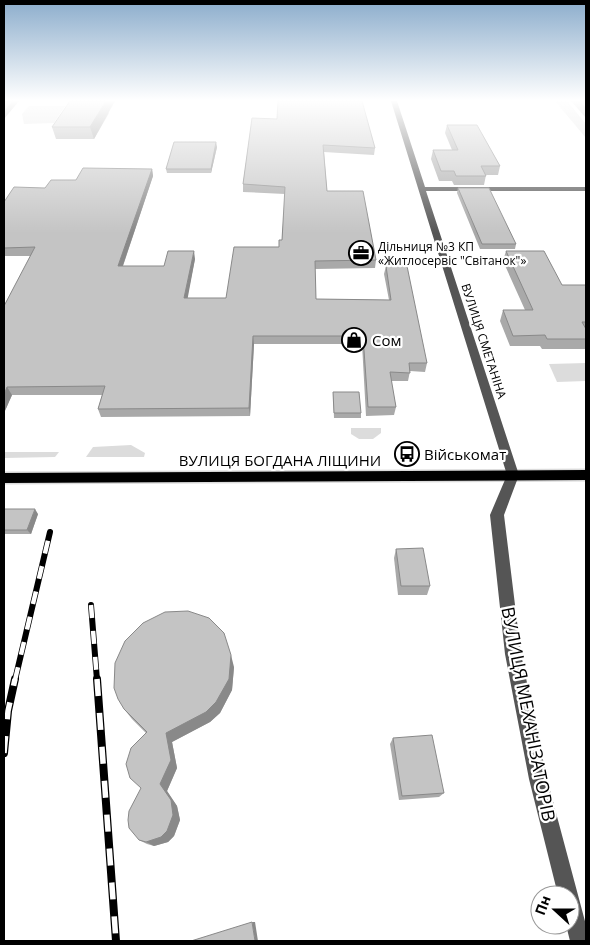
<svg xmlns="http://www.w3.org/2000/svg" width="590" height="945" font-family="'Open Sans',sans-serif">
  <rect width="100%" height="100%" fill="#fff"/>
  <g fill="#dcdcdc">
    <path d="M555,101h12l19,23v14z"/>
    <path d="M29,106h36l-11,17 -30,1 -2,-10z"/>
    <path d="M586,363v18l-29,1 -8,-18z"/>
    <path d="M351,428h30v5l-8,6h-14l-8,-5z"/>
    <path d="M131,445l14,8 -1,4h-58l7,-10z"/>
    <path d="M4,452h55l-4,5 -51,1z"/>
  </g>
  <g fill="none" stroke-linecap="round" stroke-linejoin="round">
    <defs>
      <path id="major" d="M586,470v10l-582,3v-10z"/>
    </defs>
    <use href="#major" stroke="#dbdbdb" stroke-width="3"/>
    <path fill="#555" fill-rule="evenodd" d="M391,101h6l28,86h161v4h-160l93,284 -15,40 17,139 26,125 39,146v16h-16l-4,-16h4v-30h-12l-29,-116 -24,-125 -15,-139 17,-40z"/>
    <use href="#major" fill="#000" fill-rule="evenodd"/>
    <defs>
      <g id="rail-far1">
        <path d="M91,605l6,75"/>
        <path d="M15,680l35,-148"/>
      </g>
      <g id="rail">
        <path d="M97,679l19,262"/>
        <path d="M4,753l4,-42 7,-32"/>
      </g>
    </defs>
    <use href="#rail-far1" stroke="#000" stroke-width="6"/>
    <use href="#rail" stroke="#000" stroke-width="8"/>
    <use href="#rail-far1" stroke="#fff" stroke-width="4.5" stroke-dasharray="13" stroke-linecap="butt"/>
    <use href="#rail" stroke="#fff" stroke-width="5.5" stroke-dasharray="17" stroke-linecap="butt"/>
  </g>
  <g fill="#a9a9a9">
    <path d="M571,101h15v17z"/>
    <path d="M109,113l-15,26h-38l-4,-12z"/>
    <path d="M252,118l123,30 -1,7 -50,-3 3,39 49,69 -1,8 -60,1 1,30 73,1 -5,-26 2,-8 41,97 -2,9 -15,-1 -2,10h-17l5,26 -2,8 -28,1 -4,-72h-108l-4,72 -149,1 -3,-8 4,-14h-90l-8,18v-107l27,-50h-27v-54l41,-14 31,-8 76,-11 1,7 -30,90h41l31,-7 -8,39h39l53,-51 3,-7 3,-46 -42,-2v-8z"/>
    <path d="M447,125l53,41 -2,9h-12l-2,10h-30l-2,-4h-13l-8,-22 2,-9h19l-7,-17z"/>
    <path d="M217,147l-6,26h-44l-1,-4z"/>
    <path d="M458,188l58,56 -1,5h-35l-23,-56z"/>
    <path d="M506,251l56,34h24v64h-44l-2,-3h-30l-10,-25 3,-11h22l-22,-49z"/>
    <path d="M333,392l28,21v5h-27z"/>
    <path d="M4,509l34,5 -7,20h-27z"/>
    <path d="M396,549l34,37 -3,9h-29l-4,-37z"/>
    <path d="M234,667l-2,23 -12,23 -10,9 -38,20 5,26 -10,23 10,15 3,14 -6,16 -6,6 -14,4 -7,-2 -8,-4 2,-52 5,-55 -14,-14 -8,-10z"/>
    <path d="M393,738l51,55 -5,4 -40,3 -9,-56z"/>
  </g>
  <g fill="#898989">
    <path d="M13,101h6l-15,18v-7z"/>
    <path d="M106,101h9l-21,38 -4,-12z"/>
    <path d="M216,142l1,5 -6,26v-4z"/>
    <path d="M152,169l1,7 -33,98 -2,-8z"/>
    <path d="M194,251l1,8 -9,48 -2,-9z"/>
    <path d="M253,336l1,8 -4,72 -1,-8z"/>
    <path d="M7,387l5,8 -8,18v-18z"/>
    <path d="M35,509l3,5 -7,20 -4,-4z"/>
    <path d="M231,655l3,12 -2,23 -12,23 -10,9 -38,20 5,26 -10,23 10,15 3,14 -6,16 -6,6 -14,4 -8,-4 14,-58 6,-51z"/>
    <path d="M252,922h3l3,19h-3z"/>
  </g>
  <g fill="#c4c4c4" stroke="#898989">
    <path d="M4,101h9l-9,11z"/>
    <path d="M70,101h36l-16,26h-38z"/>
    <path d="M278,101h84l13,47 -52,-3 4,46h36l13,69 -61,1 1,38 75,1 -5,-34h21l20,97h-18l1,10 -20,-1 6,35h-28l-5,-71h-110l-4,72 -151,1 7,-23 -98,1 -3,8v-89l31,-59 -31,1v-46l10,-15 31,1 6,-8h25l7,-12 69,1 -34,97h46l4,-15h26l-10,47h42l8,-51h45v-7h3l3,-53 -42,-3 9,-66 25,1z"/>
    <path d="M579,101h7v8z"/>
    <path d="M447,125h30l23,41h-19l5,10h-30l-2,-5h-13l-8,-21h25z"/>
    <path d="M174,142h42l-5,27h-45z"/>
    <path d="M458,188h31l27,56h-34z"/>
    <path d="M506,251h38l18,34h24v37h-4l4,7v10h-39l-2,-4 -32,1 -10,-26h30z"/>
    <path d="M333,392h26l2,21h-27z"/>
    <path d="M4,509h31l-8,21h-23z"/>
    <path d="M423,548l7,38h-29l-5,-37z"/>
    <path d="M188,611l21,7 15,15 7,22 -2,24 -13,23 -10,10 -40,21 5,27 -11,24 11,16 2,15 -6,16 -6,6 -15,5 -7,-2 -10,-12 -1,-8 1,-9 12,-23 -11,-10 -4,-14 5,-16 16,-16 -23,-23 -6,-10 -4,-11 1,-25 10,-22 18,-18 22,-11z"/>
    <path d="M432,735l12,58 -42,3 -9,-58z"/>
    <path d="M252,922l3,19h-64z"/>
  </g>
  <linearGradient id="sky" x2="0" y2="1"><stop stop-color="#8cadcc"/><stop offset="0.43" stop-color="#fff"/><stop offset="1" stop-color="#fff" stop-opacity="0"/></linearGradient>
  <rect width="590" height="233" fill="url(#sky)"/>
  <defs>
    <symbol id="office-ring" viewBox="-11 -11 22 22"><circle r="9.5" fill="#fff" stroke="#000" stroke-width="1.5"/><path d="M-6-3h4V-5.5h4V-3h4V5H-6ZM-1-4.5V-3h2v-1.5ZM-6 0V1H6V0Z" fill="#000"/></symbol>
    <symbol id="shop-ring" viewBox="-11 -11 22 22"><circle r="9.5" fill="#fff" stroke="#000" stroke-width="1.5"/><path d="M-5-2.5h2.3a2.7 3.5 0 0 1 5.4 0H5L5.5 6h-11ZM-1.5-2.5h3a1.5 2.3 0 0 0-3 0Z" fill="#000"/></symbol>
    <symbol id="bus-ring" viewBox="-11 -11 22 22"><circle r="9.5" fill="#fff" stroke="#000" stroke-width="1.5"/><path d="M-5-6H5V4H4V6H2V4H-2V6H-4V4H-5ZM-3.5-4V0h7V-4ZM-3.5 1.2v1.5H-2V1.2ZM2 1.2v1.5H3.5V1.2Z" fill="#000"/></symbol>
  </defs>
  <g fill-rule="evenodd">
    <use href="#office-ring" x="347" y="239" width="28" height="28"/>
    <use href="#shop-ring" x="340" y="326" width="28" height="28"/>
    <use href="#bus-ring" x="393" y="440" width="28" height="28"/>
  </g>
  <g text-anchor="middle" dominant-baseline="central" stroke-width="4.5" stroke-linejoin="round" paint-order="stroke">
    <g font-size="12" fill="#000" stroke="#fff" text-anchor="start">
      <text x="378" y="246">Дільниця №3 КП<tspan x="378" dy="14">«Житлосервіс "Світанок"»</tspan></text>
    </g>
    <g font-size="12" fill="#000" stroke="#fff">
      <text transform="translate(484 341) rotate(72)">ВУЛИЦЯ СМЕТАНІНА</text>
    </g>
    <g font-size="15" fill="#000" stroke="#fff" text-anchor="start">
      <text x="372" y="340">Сом</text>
      <text x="424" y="454">Військомат</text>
    </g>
    <g font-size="15" fill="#000" stroke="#fff">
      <text x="280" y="460">ВУЛИЦЯ БОГДАНА ЛІЩИНИ</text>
    </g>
    <g font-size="18" fill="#000" stroke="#fff">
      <text transform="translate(529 714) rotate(79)">ВУЛИЦЯ МЕХАНІЗАТОРІВ</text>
    </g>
  </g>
  <rect width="590" height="945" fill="none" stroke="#000000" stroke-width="10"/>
  <g transform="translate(555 910) rotate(291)"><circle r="24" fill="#ffffff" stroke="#999999"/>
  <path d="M0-4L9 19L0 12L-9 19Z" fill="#000000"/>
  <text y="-8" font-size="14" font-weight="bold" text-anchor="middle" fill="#000000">Пн</text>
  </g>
</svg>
